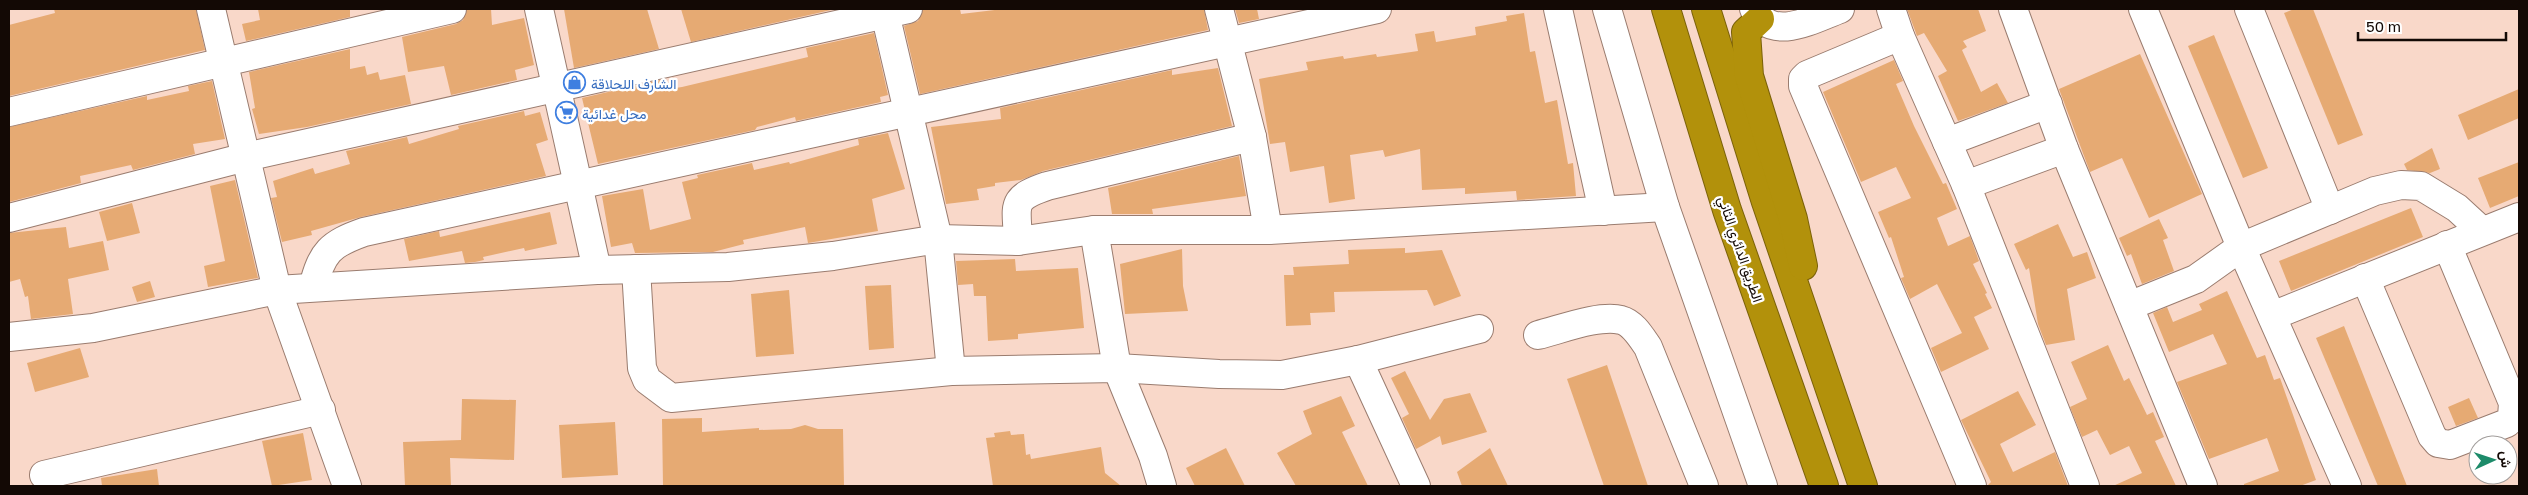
<svg xmlns="http://www.w3.org/2000/svg" width="2528" height="495" font-family="'Golos Text',Vazirmatn,sans-serif">
  <rect width="100%" height="100%" fill="#f9d8c9"/>
  <g fill="#e6aa73">
    <path d="M54,9h142l9,41 -196,46v-71l46,-12z"/>
    <path d="M258,9h92v8l-104,24 -4,-17 18,-4z"/>
    <path d="M467,9h24l1,16 32,-7 10,47 -19,5 2,10 -66,15 -7,-29 -36,6 -6,-35 54,-13 7,-4z"/>
    <path d="M564,9h83l12,40 -85,19z"/>
    <path d="M681,9h150v1l-140,32z"/>
    <path d="M923,9h37l1,5 42,-5h201l4,21 -288,64 -16,-68 14,-5z"/>
    <path d="M1235,9h22l2,10 -20,4z"/>
    <path d="M1907,9h71l8,22 -23,10 4,6 -5,3 19,42 16,-9 11,20 -50,18 -20,-45 9,-5 -23,-38 -7,3z"/>
    <path d="M2294,9h19l50,126 -25,10 -54,-132z"/>
    <path d="M1524,13l6,39 5,-1 10,52 12,-3 11,64 5,-1 3,33 -59,4 -1,-9 -51,3v-6l-43,2 -2,-41 -35,8 -2,-7 -33,5 5,44 -26,4 -5,-37 -34,6 -5,-30 -15,2 -11,-65 49,-9 -2,-8 37,-6 1,3 32,-5 1,3 41,-6 -3,-17 19,-3 2,11 40,-7 -1,-8 32,-6 -1,-5z"/>
    <path d="M874,33l14,62 -8,2 1,5 -85,19 -1,-4 -38,10 -2,3 -157,34 -16,-66 78,-18 2,10 20,-3 126,-30 -2,-9z"/>
    <path d="M2214,35l54,133 -25,10 -55,-132z"/>
    <path d="M350,49v20l15,-3 2,9 11,-3 2,8 25,-5 6,29 -104,23 -48,7 -7,-25 3,-1 -6,-36z"/>
    <path d="M2140,54l62,140 -53,24 -27,-60 -32,14 -31,-83z"/>
    <path d="M1894,60l9,21 -7,3 18,42 29,58 3,-1 11,26 -20,9 11,28 22,-10 9,25 -6,3 14,29 -2,1 7,14 -18,9 15,32 -48,23 -10,-24 31,-15 -25,-49 -27,15 -9,-21 3,-1 -13,-40 -2,1 -11,-26 33,-14 -15,-31 -35,15 -38,-90z"/>
    <path d="M1218,68l14,58 -189,45 -22,9 -26,3v3l-18,3 2,11 -33,4 -15,-77 70,-8 -1,-11 172,-38v5z"/>
    <path d="M212,81l13,58 -32,5 2,10 -62,16 -2,-5 -51,11 1,7 -72,19v-75l138,-31v4l42,-9 -1,-5z"/>
    <path d="M2519,89v29l-51,22 -10,-25z"/>
    <path d="M524,111l1,5 15,-4 8,28 -12,4 10,32 -185,41 -50,14 1,4 -30,7 -11,-44 6,-1 -4,-16 40,-13 2,6 35,-10 -4,-13 61,-14 2,7 50,-15 -1,-3z"/>
    <path d="M888,133l17,56 -33,10 6,32 -70,12 -3,-16 -62,13 1,4 -31,8 -78,1 -3,-10 -21,4 -9,-51 41,-7 7,41 41,-11 -9,-37 16,-4 -1,-3 55,-12 2,7 35,-8 1,2 69,-19 -1,-6z"/>
    <path d="M2432,148l8,21 -10,4 -23,-3 -3,-6z"/>
    <path d="M1239,156l7,40 -94,13 1,5h-41l-4,-26z"/>
    <path d="M2519,162v34l-29,12 -12,-30z"/>
    <path d="M235,180l23,98 -50,9 -4,-21 21,-5 -15,-75z"/>
    <path d="M132,203l8,30 -33,8 -8,-29z"/>
    <path d="M2411,208l12,29 -132,54 -12,-30z"/>
    <path d="M550,212l7,32 -32,7 -1,-3 -41,9 1,3 -9,2 -10,1 -3,-12 -53,10 -5,-22 35,-8 1,6z"/>
    <path d="M2159,219l9,19 -5,2 11,31 -32,13 -11,-30 -4,2 -8,-18z"/>
    <path d="M2058,224l15,33 14,-5 9,26 -29,11 8,51 -29,5 -8,-21 -9,-56 -3,2 -12,-26z"/>
    <path d="M66,227l3,21 34,-7 6,29 -41,9 5,35 -42,5 -3,-23 -3,1 -5,-18 -11,3v-49z"/>
    <path d="M1405,248v5l37,-3 19,46 -27,10 -7,-16 -93,2 1,20 -25,1 1,12 -25,1 -2,-51h10l-1,-8 56,-3 -1,-14z"/>
    <path d="M1182,249l1,37 5,25 -63,3 -5,-50z"/>
    <path d="M1015,259l1,12 62,-3 6,60 -66,6v5l-30,2 -2,-45h-12l-1,-12 -15,1 -2,-24z"/>
    <path d="M150,281l5,16 -18,5 -5,-15z"/>
    <path d="M891,285l3,63 -25,2 -4,-64z"/>
    <path d="M789,290l5,64 -38,3 -5,-63z"/>
    <path d="M2227,291l30,67 8,-3 9,25 6,-2 36,102 -16,6h-56v-2l35,-13 -12,-33 -58,21 -32,-77 50,-18 -14,-30 -44,18 -16,-39 14,-6 6,15 29,-12 -3,-6z"/>
    <path d="M2344,326l13,33 50,127h-29l-62,-148z"/>
    <path d="M2108,345l16,36 5,-3 18,37 6,-3 11,25 -9,4 21,45h-63l29,-13 -13,-27 -19,9 -13,-25 -15,7 -12,-30 17,-8 -16,-37z"/>
    <path d="M80,348l9,29 -54,15 -8,-29z"/>
    <path d="M1607,365l41,121h-44l-37,-107z"/>
    <path d="M1405,371l25,49 14,-21 26,-6 17,39 -45,13 -2,-9 -24,13 -14,-31 7,-4 -18,-36z"/>
    <path d="M2018,391l18,34 -36,19 13,28 42,-20 13,34h-81l4,-4 -30,-62z"/>
    <path d="M1341,396l14,30 -13,6 26,54h-72l-19,-33 35,-19 -9,-23z"/>
    <path d="M2469,398l9,20 -22,8 -8,-19z"/>
    <path d="M462,399l54,1 -2,60 -64,-2 1,28h-46l-2,-44 58,-2z"/>
    <path d="M702,418v14l57,-4v2l32,-1 14,-4 13,4h25l1,57h-181l-1,-67z"/>
    <path d="M615,422l3,53 -56,3 -3,-53z"/>
    <path d="M1010,431l1,4 13,-1 2,21 4,-1 1,5 70,-12 4,26 16,13h-128l-7,-48 9,-1 -1,-4z"/>
    <path d="M303,433l9,47 -40,6 -10,-45z"/>
    <path d="M1226,448l19,38h-50l-9,-18z"/>
    <path d="M1490,448l18,38h-46l-5,-14z"/>
    <path d="M157,469l2,17h-57l-1,-8z"/>
  </g>
  <g fill="none" stroke-linecap="round" stroke-linejoin="round">
    <defs>
      <g id="minor">
        <path d="M211,9l66,281 70,196"/>
        <path d="M539,9l58,261"/>
        <path d="M884,9l54,230 13,132"/>
        <path d="M1219,9l33,128 16,93"/>
        <path d="M1558,9l45,202"/>
        <path d="M1607,9l58,198 98,279"/>
        <path d="M1754,9c18,34 59,10 86,0"/>
        <path d="M1891,9l9,27 66,149 119,301"/>
        <path d="M2013,9l51,140 139,337"/>
        <path d="M2143,9l98,238 106,239"/>
        <path d="M2249,9l81,201"/>
        <path d="M1900,36l-93,39 -4,4v7l169,400"/>
        <path d="M9,112l443,-103"/>
        <path d="M1947,142l101,-38"/>
        <path d="M1966,185l98,-36"/>
        <path d="M9,218l237,-61 662,-148"/>
        <path d="M1094,230l23,138 36,88 9,30"/>
        <path d="M1018,241c-1,-36 -9,-42 29,-55l205,-49"/>
        <path d="M636,269l6,99 5,12 24,18 280,-27 166,-3 102,6 63,1 76,-15 121,-31"/>
        <path d="M2365,278l67,158 6,7 12,2 57,-22 5,-6 1,-14 -66,-158"/>
        <path d="M313,287c9,-35 17,-43 51,-55l1013,-223"/>
        <path d="M2129,306l67,-27 45,-32 134,-56 26,-6 20,1 36,22 25,23"/>
        <path d="M2272,316l247,-99"/>
        <path d="M1538,335c21,-5 62,-21 83,-15 12,3 20,17 27,27l56,139"/>
        <path d="M9,337l84,-9 184,-38 320,-20 131,-3 105,-11 105,-17 80,2 76,-11h174l397,-23"/>
        <path d="M1358,360l58,126"/>
        <path d="M44,475l277,-65"/>
      </g>
      <g id="highway">
        <path d="M1666,9l61,201 97,276"/>
        <path d="M1706,9l60,193 97,284"/>
        <path d="M1760,19l-14,13 3,44 44,143 10,47"/>
      </g>
    </defs>
    <use href="#minor" stroke="#9a7c6f" stroke-width="30"/>
    <use href="#highway" stroke="#7a6109" stroke-width="30"/>
    <use href="#minor" stroke="#fff" stroke-width="28"/>
    <use href="#highway" stroke="#b2910b" stroke-width="28"/>
  </g>
  <defs>
    <symbol id="shop-ring" viewBox="-11 -11 22 22"><circle r="9.5" fill="#fff" stroke="#3f7fe0" stroke-width="1.5"/><path d="M-5-2.5h2.3a2.7 3.5 0 0 1 5.4 0H5L5.5 6h-11ZM-1.5-2.5h3a1.5 2.3 0 0 0-3 0Z" fill="#3f7fe0"/></symbol>
    <symbol id="supermarket-ring" viewBox="-11 -11 22 22"><circle r="9.5" fill="#fff" stroke="#3f7fe0" stroke-width="1.5"/><path d="M-6-5.5h2.5l.6 2H6L4.5 2H-2.5L-4.4-4H-6ZM-1.5 3.2a1.3 1.3 0 1 0 .1 0ZM3 3.2a1.3 1.3 0 1 0 .1 0Z" fill="#3f7fe0"/></symbol>
  </defs>
  <g fill-rule="evenodd">
    <use href="#shop-ring" x="562" y="70" width="25" height="25"/>
    <use href="#supermarket-ring" x="554" y="100" width="25" height="25"/>
  </g>
  <g text-anchor="middle" dominant-baseline="central" stroke-width="4.5" stroke-linejoin="round" paint-order="stroke">
    <g font-size="14" fill="#366cbe" stroke="#fff" text-anchor="start">
      <text x="591" y="83">الشارف اللحلاقة</text>
      <text x="582" y="113">محل غدائية</text>
    </g>
    <g font-size="14" fill="#130905" stroke="#fff">
      <text transform="translate(1741 249) rotate(71)">الطريق الدائري الثاني</text>
    </g>
  </g>
  <rect width="2528" height="495" fill="none" stroke="#130905" stroke-width="20"/>
  <g transform="translate(2493 460) rotate(87)"><circle r="24" fill="#ffffff" stroke="#a19d9b"/>
  <path d="M0-4L9 19L0 12L-9 19Z" fill="#1d8b6a"/>
  <text y="-8" font-size="14" font-weight="bold" text-anchor="middle" fill="#130905">ش</text>
  </g>
  <path d="M2358 32v8h148v-8" fill="none" stroke="#130905" stroke-width="2.5"/>
  <text x="2366" y="32" font-size="15" fill="#130905" stroke="#ffffff" stroke-width="4" paint-order="stroke">50 m</text>
</svg>
